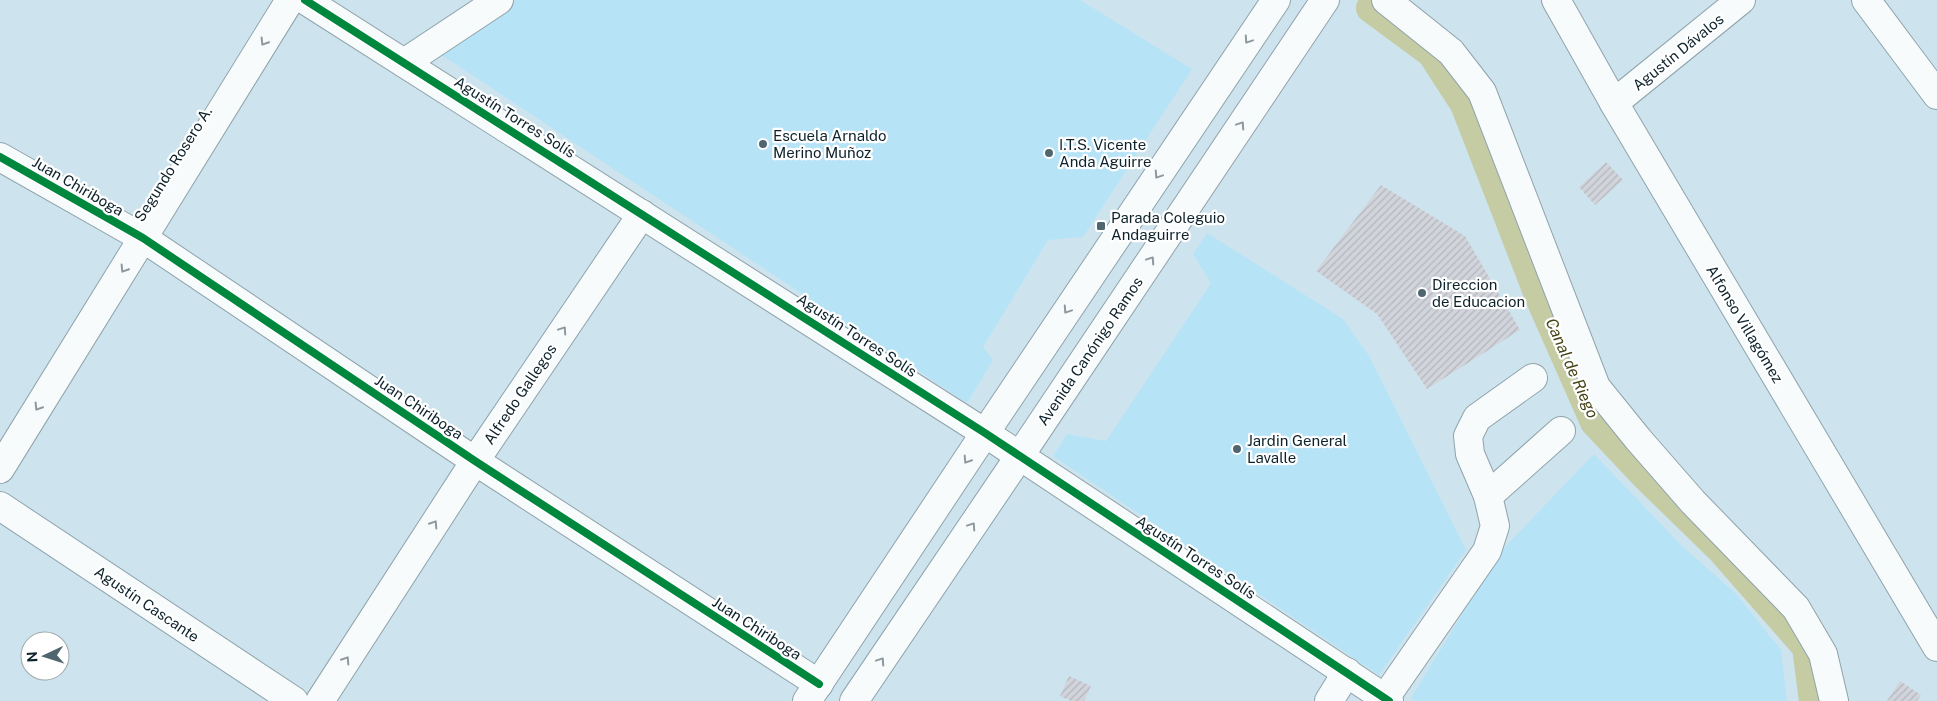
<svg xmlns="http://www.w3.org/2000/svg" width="1937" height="701" font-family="'Public Sans',sans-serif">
  <defs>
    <pattern id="building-hatch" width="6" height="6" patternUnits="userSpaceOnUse" patternTransform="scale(1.25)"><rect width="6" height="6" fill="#d2d4dc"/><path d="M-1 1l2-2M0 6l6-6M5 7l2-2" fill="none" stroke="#b3b6bd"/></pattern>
  </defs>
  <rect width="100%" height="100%" fill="#cde4ee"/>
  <g fill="#b7e3f7">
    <path d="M475,0h605l112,69 -109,168 -35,3 -65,107 10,13 -26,43 -548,-363z"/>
    <path d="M1207,233l136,86 26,37 97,194 -87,125 -326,-219 14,-22 39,7 105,-158 -18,-29z"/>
    <path d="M1594,454l88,92 54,48 45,56 6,51h-372l-4,-3 89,-146z"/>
  </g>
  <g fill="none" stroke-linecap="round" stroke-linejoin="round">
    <path stroke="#c5cca4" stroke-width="30" d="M1371,8l61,45 33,51 76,196 54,122 50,53 77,75 85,97 7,54"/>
  </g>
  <g fill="url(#building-hatch)">
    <path d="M1606,162l17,18 -28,25 -16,-18z"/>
    <path d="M1381,185l84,51 55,94 -93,59 -50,-75 -61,-43z"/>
    <path d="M1069,676l22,10 -7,15h-13l-11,-5z"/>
    <path d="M1900,681l21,14 -4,6h-30z"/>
  </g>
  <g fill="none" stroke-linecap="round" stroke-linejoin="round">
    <defs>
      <g id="minor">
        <path d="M305,0l680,433 404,268"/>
        <path d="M1386,0l65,52 31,40 114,295 42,52 55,63 103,106 27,46 11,47"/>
        <path d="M1556,0l58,103 323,544"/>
        <path d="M1866,0l71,95"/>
        <path d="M404,63l95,-63"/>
        <path d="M1614,103l127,-103"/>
        <path d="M0,157l143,81 332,223 344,223"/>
        <path d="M0,469l290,-469"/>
        <path d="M1488,496l73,-65"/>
        <path d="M0,506l294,195"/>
        <path d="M1385,698l102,-147 8,-25 -7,-30 -18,-42 -2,-18 9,-18 56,-40"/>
        <path d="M320,701l155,-240 167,-247"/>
        <path d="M1329,701l18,-29"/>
      </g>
      <g id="major">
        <path d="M807,701l178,-268 291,-433"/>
        <path d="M854,701l165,-244 306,-457"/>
      </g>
    </defs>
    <use href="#minor" stroke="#8fa3ab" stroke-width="30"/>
    <use href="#major" stroke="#8fa3ab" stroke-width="30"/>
    <use href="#minor" stroke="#f8fbfc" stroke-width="28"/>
    <use href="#major" stroke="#f8fbfc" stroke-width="28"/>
    <defs>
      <g id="cycleway">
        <path d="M305,0l680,433 404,268"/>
        <path d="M0,157l143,81 332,223 344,223"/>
      </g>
    </defs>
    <use href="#cycleway" stroke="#fff" stroke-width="11"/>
    <use href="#cycleway" stroke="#00873e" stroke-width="8"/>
  </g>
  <defs><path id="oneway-chevron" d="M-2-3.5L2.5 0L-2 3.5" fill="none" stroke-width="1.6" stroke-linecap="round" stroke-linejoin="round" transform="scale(1.25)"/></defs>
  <g stroke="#8e999e">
    <use href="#oneway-chevron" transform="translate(1248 40) rotate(124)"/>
    <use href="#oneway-chevron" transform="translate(264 42) rotate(122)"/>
    <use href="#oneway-chevron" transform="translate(1241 125) rotate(-56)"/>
    <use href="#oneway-chevron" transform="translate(1158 175) rotate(124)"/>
    <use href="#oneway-chevron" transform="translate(1151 260) rotate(-56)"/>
    <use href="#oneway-chevron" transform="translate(124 269) rotate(122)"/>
    <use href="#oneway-chevron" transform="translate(1067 310) rotate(124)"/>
    <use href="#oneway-chevron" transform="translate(563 330) rotate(-56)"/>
    <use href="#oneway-chevron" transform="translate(38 407) rotate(122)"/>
    <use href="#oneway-chevron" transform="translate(967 460) rotate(123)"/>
    <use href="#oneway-chevron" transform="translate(434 524) rotate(-57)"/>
    <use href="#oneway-chevron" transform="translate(972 526) rotate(-56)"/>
    <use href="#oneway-chevron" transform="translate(346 660) rotate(-57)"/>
    <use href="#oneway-chevron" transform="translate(881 661) rotate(-56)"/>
  </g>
  <g fill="#50666f" stroke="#fff" stroke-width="2">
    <circle cx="763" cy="144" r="5"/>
    <circle cx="1049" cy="153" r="5"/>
    <rect x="1096" y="221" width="10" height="10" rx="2.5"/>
    <circle cx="1422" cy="293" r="5"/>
    <circle cx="1237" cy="449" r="5"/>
  </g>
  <g text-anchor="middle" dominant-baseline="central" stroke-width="4.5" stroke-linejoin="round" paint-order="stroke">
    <g font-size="15" fill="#0d222b" stroke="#fff">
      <text transform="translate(1678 52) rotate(-39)">Agustín Dávalos</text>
      <text transform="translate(515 117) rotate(32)">Agustín Torres Solís</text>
      <text transform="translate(173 164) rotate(-58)">Segundo Rosero A.</text>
      <text transform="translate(78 186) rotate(30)">Juan Chiriboga</text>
      <text transform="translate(1745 324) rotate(59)">Alfonso Villagómez</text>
      <text transform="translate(857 335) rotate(33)">Agustín Torres Solís</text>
      <text transform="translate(1090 351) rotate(-56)">Avenida Canónigo Ramos</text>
      <text transform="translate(520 394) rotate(-56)">Alfredo Gallegos</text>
      <text transform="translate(419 407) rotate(34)">Juan Chiriboga</text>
      <text transform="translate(1196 557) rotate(33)">Agustín Torres Solís</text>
      <text transform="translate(147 604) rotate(34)">Agustín Cascante</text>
      <text transform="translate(757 628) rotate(33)">Juan Chiriboga</text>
    </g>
    <g font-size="15" fill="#0d222b" stroke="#fff" text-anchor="start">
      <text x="773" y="135">Escuela Arnaldo<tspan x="773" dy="17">Merino Muñoz</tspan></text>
      <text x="1059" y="144">I.T.S. Vicente<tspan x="1059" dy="17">Anda Aguirre</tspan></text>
      <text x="1111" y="217">Parada Coleguio<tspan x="1111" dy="17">Andaguirre</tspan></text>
      <text x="1432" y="284">Direccion<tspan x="1432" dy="17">de Educacion</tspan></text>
      <text x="1247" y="440">Jardin General<tspan x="1247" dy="17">Lavalle</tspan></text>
    </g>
    <g font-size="16" font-style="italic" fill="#464517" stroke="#fff">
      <text transform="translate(1572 368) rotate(66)">Canal de Riego</text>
    </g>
  </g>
  <g transform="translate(45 656) rotate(266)"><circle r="24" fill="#ffffff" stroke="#9ea7aa"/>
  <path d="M0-4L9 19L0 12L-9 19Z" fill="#50666f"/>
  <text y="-8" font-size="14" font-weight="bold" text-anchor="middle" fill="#0d222b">N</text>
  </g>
</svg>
